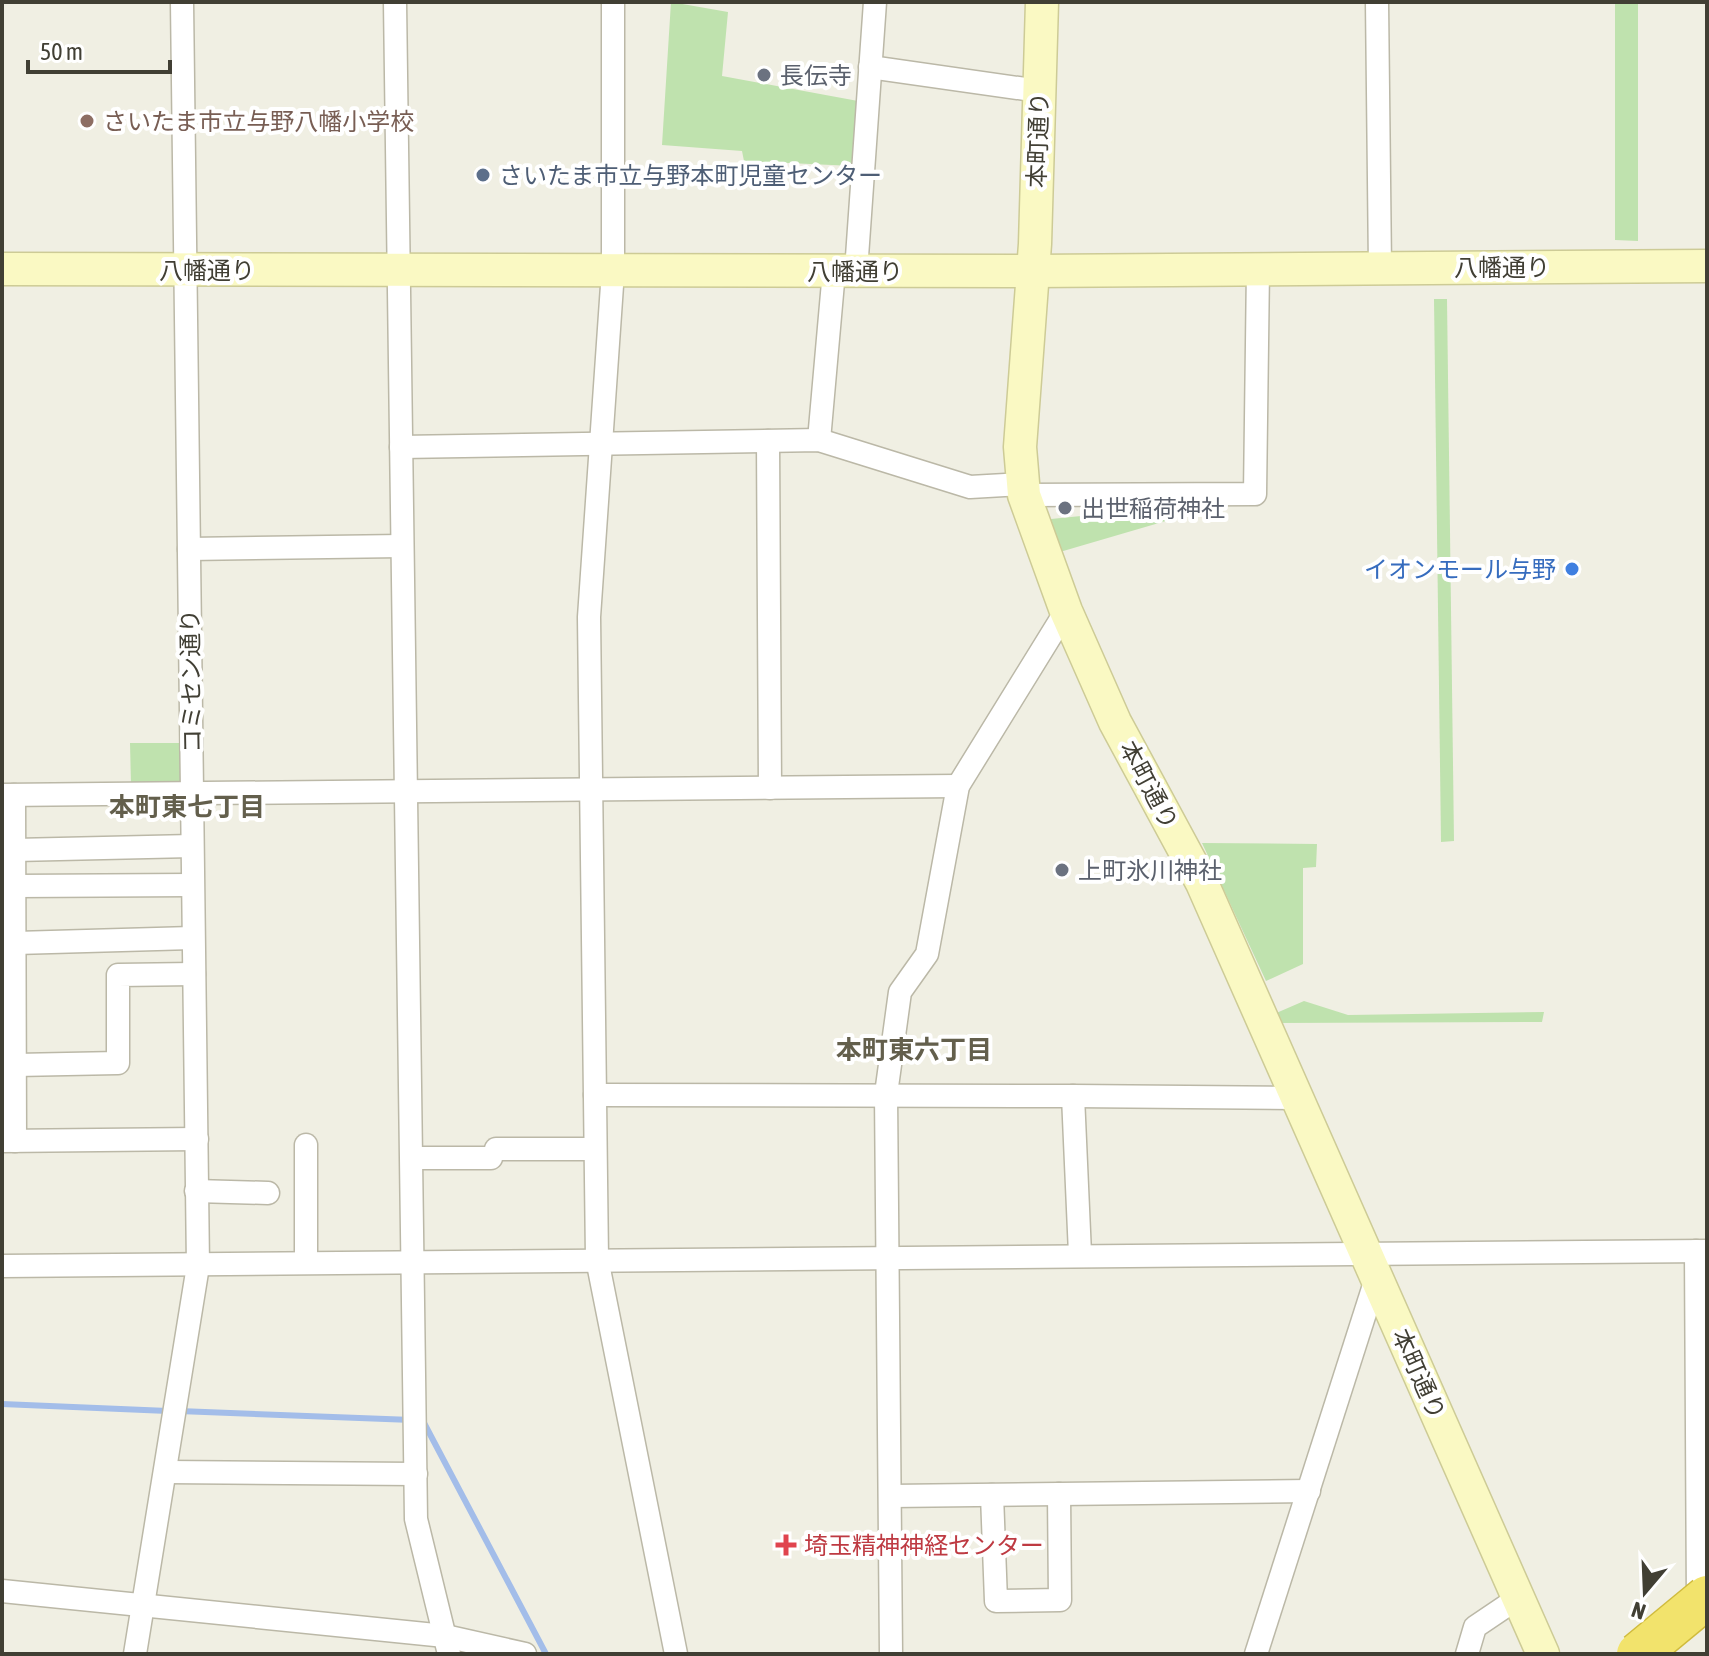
<svg xmlns="http://www.w3.org/2000/svg" width="1709" height="1656" font-family="'Asap Condensed','Noto Sans JP',sans-serif">
  <rect width="100%" height="100%" fill="#f0efe3"/>
  <g fill="#bfe2ae">
    <path d="M671,2l57,10 -6,64 136,25 -5,65 -109,-5 -2,-10 -80,-6z"/>
    <path d="M1615,2h23v239l-23,-1z"/>
    <path d="M1434,299h13l7,542 -13,1z"/>
    <path d="M1175,498l1,20 -123,36 -12,-34 50,-5v-16z"/>
    <path d="M130,743h52v42h-51z"/>
    <path d="M1202,843l115,1 -1,23 -13,1v96l-37,17z"/>
    <path d="M1304,1001l44,14 196,-3 -2,10 -264,1 -4,-9z"/>
  </g>
  <g fill="none" stroke-linecap="round" stroke-linejoin="round">
    <g stroke="#a3bde9" stroke-width="6">
      <path d="M2,1404l166,7"/>
      <path d="M179,1411l233,9"/>
      <path d="M423,1421l123,233"/>
    </g>
    <defs>
      <g id="street">
        <path d="M395,2l21,1517 33,135"/>
        <path d="M613,2v269l-24,346 8,642 79,395"/>
        <path d="M1377,2l3,266"/>
        <path d="M870,67l169,24"/>
        <path d="M856,271l19,-269"/>
        <path d="M819,440l15,-169"/>
        <path d="M768,441l2,347"/>
        <path d="M401,447l418,-7 151,47 51,-3"/>
        <path d="M1024,495l231,-1 3,-226"/>
        <path d="M189,549l213,-3"/>
        <path d="M2,795l956,-9"/>
        <path d="M14,795l1,346"/>
        <path d="M15,850l177,-4"/>
        <path d="M15,886l177,-1"/>
        <path d="M16,943l176,-5"/>
        <path d="M16,1065l102,-2v-88l76,-1"/>
        <path d="M595,1095l478,1 7,158"/>
        <path d="M1073,1096l222,2"/>
        <path d="M2,1141l195,-2"/>
        <path d="M306,1145v116"/>
        <path d="M496,1149h99"/>
        <path d="M412,1158h79"/>
        <path d="M196,1191l72,2"/>
        <path d="M1696,1251l2,357"/>
        <path d="M2,1266l1705,-15"/>
        <path d="M167,1472l249,2"/>
        <path d="M992,1495l4,106 64,-1 -1,-106"/>
        <path d="M891,1496l418,-5"/>
        <path d="M2,1591l443,45 80,18"/>
        <path d="M135,1654l63,-388 -16,-1264"/>
        <path d="M891,1654l-5,-560 14,-102 27,-38 31,-168 108,-175"/>
        <path d="M1256,1654l120,-375"/>
        <path d="M1467,1654l8,-27 43,-29"/>
      </g>
      <g id="secondary">
        <path d="M1042,2l-7,242 -15,203 4,48 42,116 49,111 87,161 341,771"/>
        <path d="M2,269l1031,2 674,-5"/>
      </g>
    </defs>
    <use href="#street" stroke="#bbb8a7" stroke-width="25"/>
    <use href="#secondary" stroke="#cdcb96" stroke-width="35"/>
    <use href="#street" stroke="#fff" stroke-width="22"/>
    <use href="#secondary" stroke="#faf9c3" stroke-width="32"/>
    <defs>
      <path id="highway-bridge" d="M1638,1654l69,-57"/>
    </defs>
    <use href="#highway-bridge" stroke="#d0bb3d" stroke-width="45" stroke-linecap="butt"/>
    <use href="#highway-bridge" stroke="#f2e36c" stroke-width="42"/>
  </g>
  <g fill="#6b7280" stroke="#fff" stroke-width="3">
    <circle cx="764" cy="75" r="8"/>
    <circle cx="1065" cy="508" r="8"/>
    <circle cx="1062" cy="870" r="8"/>
  </g>
  <circle fill="#8d6e63" stroke="#fff" stroke-width="3" cx="87" cy="121" r="8"/>
  <circle fill="#5c6f8a" stroke="#fff" stroke-width="3" cx="483" cy="175" r="8"/>
  <circle fill="#3f7fe0" stroke="#fff" stroke-width="3" cx="1572" cy="569" r="8"/>
  <path fill="#e0444e" stroke="#fff" stroke-width="3" d="M782 1533h8v8h8v8h-8v8h-8v-8h-8v-8h8z"/>
  <g text-anchor="middle" dominant-baseline="central" stroke-width="8" stroke-linejoin="round" paint-order="stroke">
    <g font-size="24" fill="#5b616d" stroke="#fff" text-anchor="start">
      <text x="780" y="75">長伝寺</text>
      <text x="1081" y="508">出世稲荷神社</text>
      <text x="1078" y="870">上町氷川神社</text>
    </g>
    <g font-size="24" fill="#785e54" stroke="#fff" text-anchor="start">
      <text x="103" y="121">さいたま市立与野八幡小学校</text>
    </g>
    <g font-size="24" fill="#413f34" stroke="#fff">
      <text transform="translate(1038 140) rotate(-88)">本町通り</text>
      <text x="1502" y="267">八幡通り</text>
      <text x="207" y="270">八幡通り</text>
      <text x="855" y="271">八幡通り</text>
      <text transform="translate(191 681) rotate(-91)">コミセン通り</text>
      <text transform="translate(1149 785) rotate(62)">本町通り</text>
      <text transform="translate(1419 1374) rotate(66)">本町通り</text>
    </g>
    <g font-size="24" fill="#4e5e75" stroke="#fff" text-anchor="start">
      <text x="499" y="175">さいたま市立与野本町児童センター</text>
    </g>
    <g font-size="24" fill="#366cbe" stroke="#fff" text-anchor="end">
      <text x="1556" y="569">イオンモール与野</text>
    </g>
    <g font-size="24" fill="#be3a42" stroke="#fff" text-anchor="start">
      <text x="804" y="1545">埼玉精神神経センター</text>
    </g>
    <g font-size="26" font-weight="bold" fill="#635f4c" stroke="#fff">
      <text x="187" y="807">本町東七丁目</text>
      <text x="914" y="1050">本町東六丁目</text>
    </g>
  </g>
  <rect width="1709" height="1656" fill="none" stroke="#413f34" stroke-width="8"/>
  <g transform="translate(1645 1592) rotate(199)" stroke="#ffffff" stroke-width="6" paint-order="stroke">
  <path d="M0-6L14 30L0 20L-14 30Z" fill="#413f34"/>
  <text y="-12" font-size="22" font-weight="bold" text-anchor="middle" fill="#413f34">N</text>
  </g>
  <path d="M28 60v12h142v-12" fill="none" stroke="#413f34" stroke-width="4"/>
  <text x="40" y="60" font-size="24" fill="#413f34" stroke="#ffffff" stroke-width="6" paint-order="stroke">50 m</text>
</svg>
